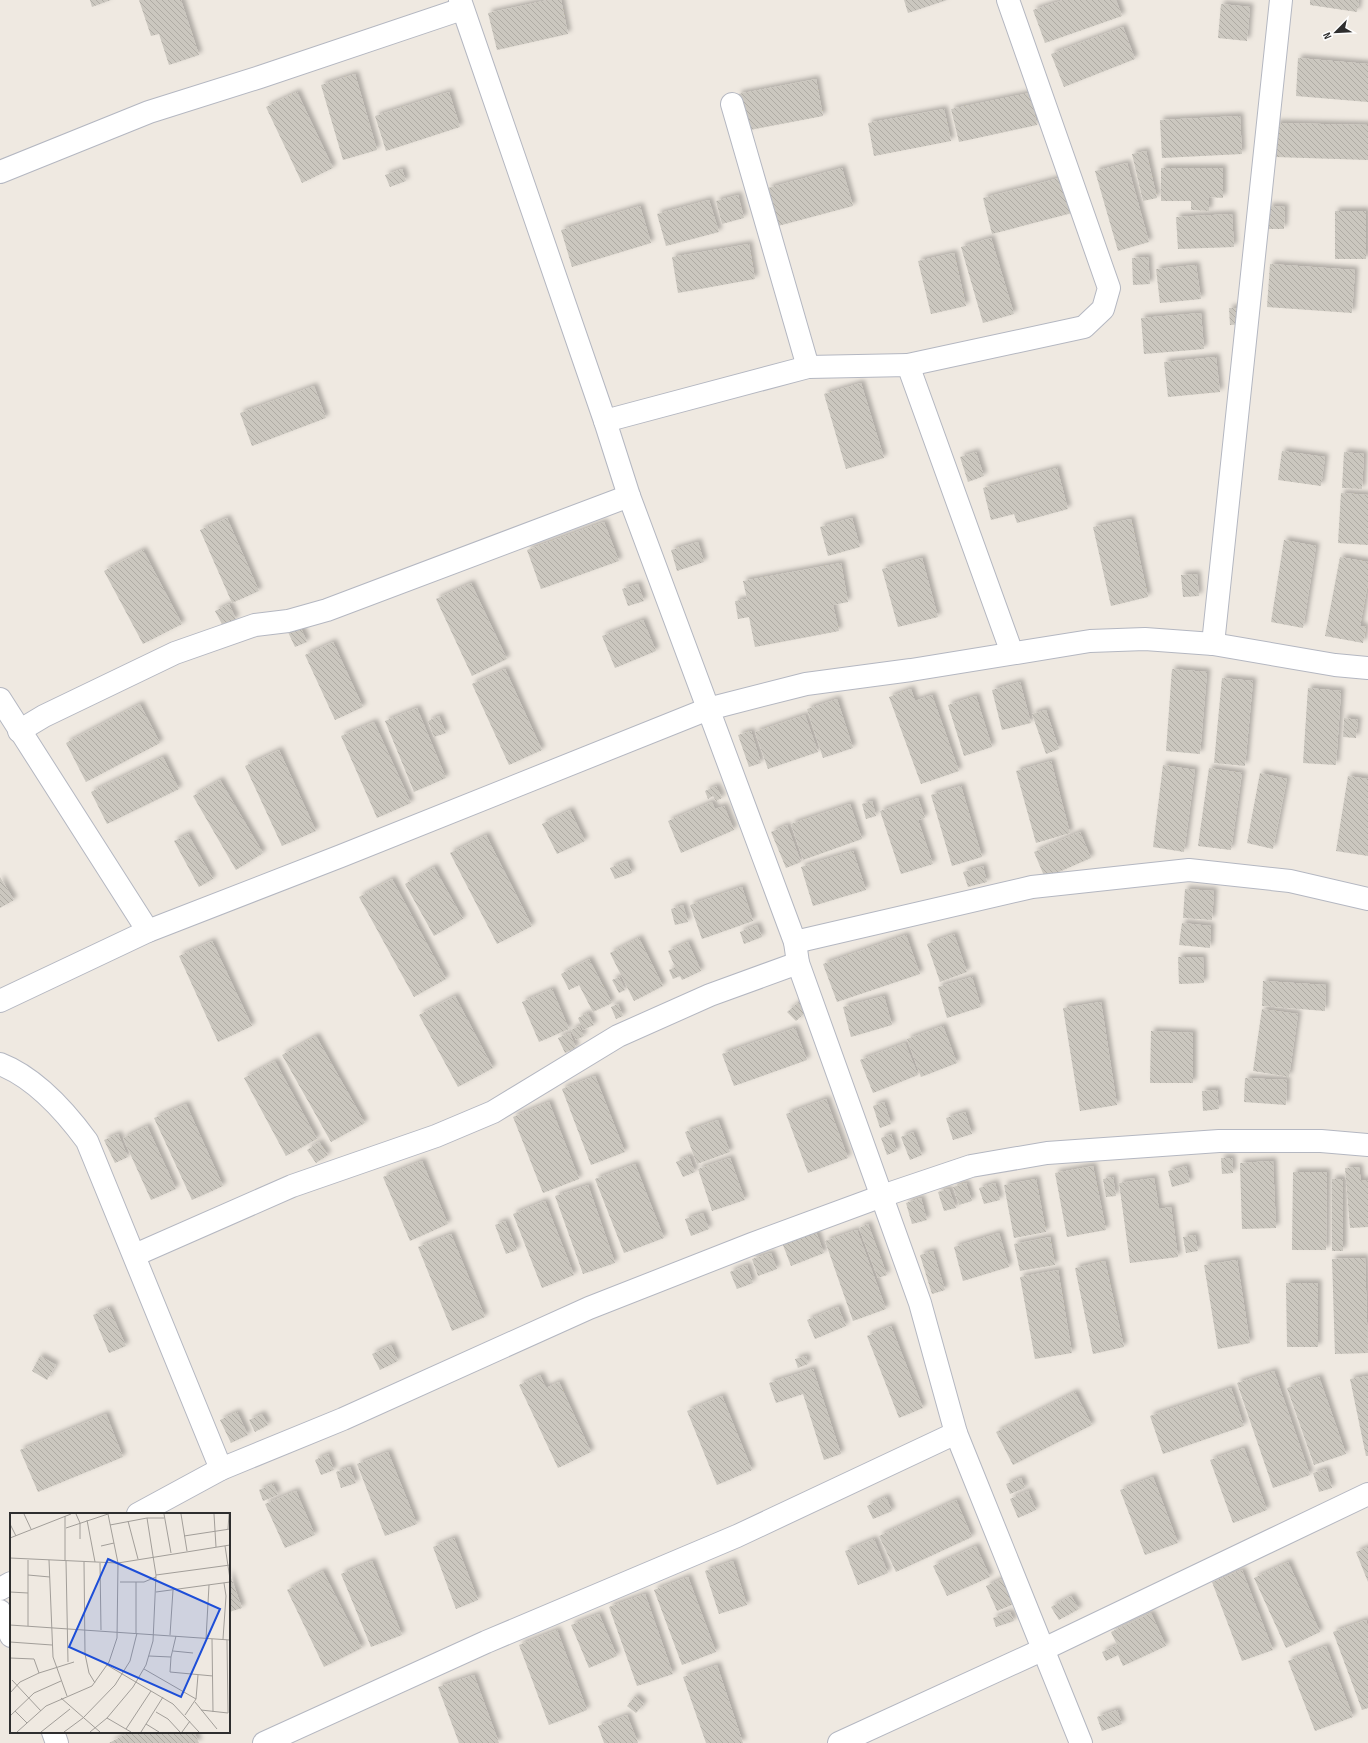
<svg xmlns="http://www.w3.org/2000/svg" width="1368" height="1743" font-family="'Sofia Sans Condensed',sans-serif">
  <defs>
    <pattern id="building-back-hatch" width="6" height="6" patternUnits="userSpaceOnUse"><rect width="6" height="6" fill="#cbc7bf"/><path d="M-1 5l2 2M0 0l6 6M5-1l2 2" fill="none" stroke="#afaba4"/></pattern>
    <filter id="shadow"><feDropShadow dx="3.5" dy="-3.5" stdDeviation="2" flood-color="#0004"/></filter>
  </defs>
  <rect width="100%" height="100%" fill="#efe9e1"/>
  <g fill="url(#building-back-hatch)" filter="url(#shadow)">
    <path d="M90,0h21l-19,7z"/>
    <path d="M139,0h42l18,55 -30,10 -10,-31 -8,2z"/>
    <path d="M548,0h13l7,34 -71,16 -9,-37z"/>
    <path d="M904,0h43l-39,13z"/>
    <path d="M1063,0h53l6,16 -77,27 -12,-33z"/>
    <path d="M1310,0h49l-2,12 -47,-7z"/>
    <path d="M1221,4l29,3 -3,34 -29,-3z"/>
    <path d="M1123,27l12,32 -71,28 -13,-33z"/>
    <path d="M1298,58l70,6v38l-72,-6z"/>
    <path d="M355,74l22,76 -34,10 -22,-75z"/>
    <path d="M816,79l7,37 -78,15 -7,-37z"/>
    <path d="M297,92l36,76 -31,15 -36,-76z"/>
    <path d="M449,92l11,35 -74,24 -11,-35z"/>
    <path d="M1030,93l7,32 -78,17 -8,-33z"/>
    <path d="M944,109l7,32 -77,15 -6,-33z"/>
    <path d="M1240,116l2,38 -80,4 -2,-38z"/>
    <path d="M1276,123l92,2v35l-93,-3z"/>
    <path d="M1146,151l11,47 -14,3 -11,-47z"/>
    <path d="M1127,163l22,79 -31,9 -23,-80z"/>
    <path d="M842,168l11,38 -75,20 -10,-38z"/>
    <path d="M1161,168h62v30l-14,-1v14l-18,-1v-9h-30z"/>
    <path d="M402,169l4,12 -16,6 -5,-12z"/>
    <path d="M1063,177l9,36 -80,21 -9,-36z"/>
    <path d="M738,195l6,23 -22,6 -6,-23z"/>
    <path d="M709,200l10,32 -53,14 -9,-32z"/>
    <path d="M640,206l11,37 -79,24 -11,-37z"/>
    <path d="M1269,206l16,1 -1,22h-16z"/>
    <rect x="1335" y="211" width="31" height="48"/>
    <path d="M1232,214l2,33 -56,2 -2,-32z"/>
    <path d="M991,238l23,76 -31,9 -22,-76z"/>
    <path d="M749,244l6,35 -77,14 -6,-36z"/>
    <path d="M954,253l12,53 -35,8 -13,-53z"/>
    <path d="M1148,257l2,27 -17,1 -1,-27z"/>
    <path d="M1270,264l85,6 -3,43 -85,-6z"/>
    <path d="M1196,265l5,34 -41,4 -4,-34z"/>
    <path d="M1229,308h13l1,16 -13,1z"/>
    <path d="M1201,313l3,36 -60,5 -3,-36z"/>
    <path d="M1216,357l4,35 -52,5 -4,-35z"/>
    <path d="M861,383l23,75 -38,11 -22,-75z"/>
    <path d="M314,386l12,32 -74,28 -12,-33z"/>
    <path d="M1282,451l43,6 -4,29 -43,-6z"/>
    <path d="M976,452l8,24 -16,6 -8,-25z"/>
    <path d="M1344,452l20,2 -2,35 -20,-1z"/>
    <path d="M1057,468l11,41 -51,14 -3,-9 -23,6 -8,-32z"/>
    <path d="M1341,493l27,2v50l-30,-2z"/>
    <path d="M227,518l32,73 -27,12 -32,-73z"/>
    <path d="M852,518l8,29 -32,9 -8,-29z"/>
    <path d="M1131,519l17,78 -37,9 -18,-79z"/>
    <path d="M604,522l15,39 -78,28 -14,-39z"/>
    <path d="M1284,540l32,6 -13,82 -32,-6z"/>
    <path d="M698,542l6,20 -27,9 -6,-21z"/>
    <path d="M143,550l39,74 -39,20 -39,-73z"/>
    <path d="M1340,557l28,5v21l-8,43 6,1 -3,16 -38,-7z"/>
    <path d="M922,558l16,59 -40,10 -16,-58z"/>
    <path d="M841,563l7,39 -15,3 6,26 -84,16 -6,-30 -11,2 -3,-18 12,-2 -4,-18z"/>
    <path d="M1197,574l2,22 -16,1 -2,-22z"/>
    <path d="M471,583l36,76 -35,17 -36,-77z"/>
    <path d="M638,584l6,17 -16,5 -6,-17z"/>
    <path d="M229,604l7,15 -13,7 -8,-15z"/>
    <path d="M643,620l13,31 -41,17 -13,-32z"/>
    <path d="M300,626l7,16 -12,5 -7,-15z"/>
    <path d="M333,642l30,65 -28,13 -30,-65z"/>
    <path d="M505,669l37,81 -33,15 -37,-81z"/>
    <path d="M1172,669l35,3 -7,82 -34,-3z"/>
    <path d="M1222,678l31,3 -8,85 -31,-3z"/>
    <path d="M1020,682l11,41 -29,7 -10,-40z"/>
    <path d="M1308,688l33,3 -5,74 -33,-2z"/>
    <path d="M911,689l4,12 17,-6 27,76 -38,13 -32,-87z"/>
    <path d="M976,696l16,51 -28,9 -16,-51z"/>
    <path d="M837,699l16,49 -30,10 -16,-49z"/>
    <path d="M140,704l20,39 -74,39 -20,-39z"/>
    <path d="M417,708l29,70 -32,14 -29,-71z"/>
    <path d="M1046,710l13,39 -13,5 -14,-40z"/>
    <path d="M805,715l13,37 -50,17 -13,-37z"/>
    <path d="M439,716l7,17 -12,4 -6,-16z"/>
    <path d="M1344,718l14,2 -2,18 -13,-1z"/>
    <path d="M374,722l37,81 -34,15 -36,-82z"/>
    <path d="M751,731l10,32 -12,4 -11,-32z"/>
    <path d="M279,750l37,81 -34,15 -37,-80z"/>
    <path d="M163,757l16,32 -72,35 -16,-32z"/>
    <path d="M1051,761l19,72 -34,10 -20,-72z"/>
    <path d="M1163,765l32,5 -11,82 -31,-5z"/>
    <path d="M1209,768l33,5 -11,77 -33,-4z"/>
    <path d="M1260,773l27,6 -14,70 -26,-6z"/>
    <path d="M1348,776l20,3v77l-32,-5z"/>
    <path d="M220,780l43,73 -27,17 -43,-74z"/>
    <path d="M716,786l6,12 -6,3 -3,-5 -5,3 -3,-8z"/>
    <path d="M961,786l21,71 -30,9 -21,-71z"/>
    <path d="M918,798l7,20 -7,2 15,44 -32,10 -21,-63z"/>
    <path d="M872,801l4,15 -10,3 -4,-15z"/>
    <path d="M712,802l3,7 9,-3 10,24 -53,23 -13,-32z"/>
    <path d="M850,804l12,35 -59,21 -12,-36z"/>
    <path d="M570,810l15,31 -28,13 -15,-30z"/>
    <path d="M787,825l14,37 -15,6 -15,-36z"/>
    <path d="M1080,832l11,26 -46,20 -11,-26z"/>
    <path d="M188,834l25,45 -14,8 -25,-46z"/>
    <path d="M486,835l46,91 -35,18 -47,-91z"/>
    <path d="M853,851l13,39 -53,16 -12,-39z"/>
    <path d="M627,861l5,12 -17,6 -5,-11z"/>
    <path d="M983,866l4,16 -19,5 -5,-15z"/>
    <path d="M434,867l29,52 -29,17 -29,-52z"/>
    <path d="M0,877l14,23 -14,8z"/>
    <path d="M392,879l54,100 -32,18 -55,-100z"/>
    <path d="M742,887l11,34 -51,18 -12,-34z"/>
    <path d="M1185,889l29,2 -2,29 -29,-2z"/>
    <path d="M683,905l5,17 -13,3 -4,-16z"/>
    <path d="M1182,923l29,3 -1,22 -31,-3z"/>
    <path d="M757,925l5,12 -18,7 -4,-12z"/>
    <path d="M954,934l13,38 -27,10 -13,-38z"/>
    <path d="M906,935l14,39 -83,28 -14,-38z"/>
    <path d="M639,938l24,48 -29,15 -24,-48z"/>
    <path d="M212,941l40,85 -34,16 -39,-86z"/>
    <path d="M688,942l13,29 -19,9 -2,-4 -7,3 -4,-9 6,-3 -7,-16z"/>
    <path d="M1178,957h25l1,26 -25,1z"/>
    <path d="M589,959l23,44 -19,9 -14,-27 -10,5 -8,-16z"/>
    <path d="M619,977l6,13 -6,3 -7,-13z"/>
    <path d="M972,977l9,30 -34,11 -9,-31z"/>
    <path d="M1263,981l63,4 -1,26 -63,-5z"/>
    <path d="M552,989l17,40 -30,13 -17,-40z"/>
    <path d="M455,996l38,72 -35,19 -39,-72z"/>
    <path d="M884,996l8,29 -41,12 -8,-30z"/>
    <path d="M799,1002l8,9 -11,10 -9,-9z"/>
    <path d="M1101,1002l16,103 -37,6 -17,-103z"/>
    <path d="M618,1004l5,12 -7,3 -5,-12z"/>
    <path d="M1262,1009l36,5 -9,63 -36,-6z"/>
    <path d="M588,1013l6,12 -11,5 -5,-12z"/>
    <path d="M579,1026l5,10 -8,4 -5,-10z"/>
    <path d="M943,1026l14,37 -36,14 -14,-38z"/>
    <path d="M795,1028l12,32 -73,26 -12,-32z"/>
    <path d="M1151,1031l42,2v50h-43z"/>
    <path d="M570,1033l6,15 -11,5 -7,-15z"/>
    <path d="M316,1036l49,87 -34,19 -49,-87z"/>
    <path d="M905,1043l13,32 -45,18 -13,-33z"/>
    <path d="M275,1061l42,78 -31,17 -42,-78z"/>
    <path d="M595,1076l30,76 -34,13 -29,-76z"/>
    <path d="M1245,1078l42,2 -1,25 -42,-3z"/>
    <path d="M1217,1090l2,19 -16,2 -1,-20z"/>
    <path d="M826,1099l22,59 -40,15 -22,-59z"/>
    <path d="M549,1102l30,77 -36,14 -30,-76z"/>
    <path d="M884,1102l7,22 -11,4 -7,-22z"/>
    <path d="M186,1104l37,82 -31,14 -38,-82z"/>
    <path d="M965,1112l7,22 -19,6 -7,-22z"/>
    <path d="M718,1120l12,32 -33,12 -12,-32z"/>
    <path d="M147,1126l29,63 -25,11 -28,-62z"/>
    <path d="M913,1132l9,23 -12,5 -9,-23z"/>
    <path d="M118,1134l10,23 -13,6 -11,-23z"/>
    <path d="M891,1134l6,17 -10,4 -6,-17z"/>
    <path d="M319,1142l9,13 -12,8 -9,-13z"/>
    <path d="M689,1156l6,16 -12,5 -7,-15z"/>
    <path d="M730,1158l15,42 -33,11 -14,-42z"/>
    <path d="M1221,1158h11l1,15 -11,1z"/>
    <path d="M422,1161l26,63 -38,17 -27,-64z"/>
    <path d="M1273,1161l3,67 -34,1 -2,-66z"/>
    <path d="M635,1164l29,74 -40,15 -29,-74z"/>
    <path d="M1093,1166l13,64 -39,7 -12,-64z"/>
    <path d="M1186,1166l4,16 -18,5 -4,-16z"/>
    <path d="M1359,1167l2,14 7,-1v47l-18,1 -5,-60z"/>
    <path d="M1293,1172h34l-1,78h-34z"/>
    <path d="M1113,1177l3,19 -10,1 -3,-18z"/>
    <path d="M1154,1178l5,31 12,-2 7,50 -48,6 -11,-80z"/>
    <path d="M1036,1179l10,53 -32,6 -10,-53z"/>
    <rect x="1332" y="1179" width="11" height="72"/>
    <path d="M966,1183l6,18 -13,4 -6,-18z"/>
    <path d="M995,1183l5,17 -16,4 -5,-16z"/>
    <path d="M588,1185l27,78 -32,11 -28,-78z"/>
    <path d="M949,1189l7,19 -12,3 -6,-19z"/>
    <path d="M921,1198l6,22 -15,4 -6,-21z"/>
    <path d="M545,1201l29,74 -32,13 -29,-74z"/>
    <path d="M703,1213l6,16 -18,7 -6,-17z"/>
    <path d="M505,1221l12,29 -11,4 -11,-29z"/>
    <path d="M868,1224l19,51 -9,3 -19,-50z"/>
    <path d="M857,1230l29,79 -33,12 -28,-80z"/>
    <path d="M816,1232l8,21 -33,13 -8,-21z"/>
    <path d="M999,1233l10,34 -46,14 -9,-34z"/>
    <path d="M451,1234l34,83 -33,14 -34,-84z"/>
    <path d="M1195,1235l3,16 -12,2 -3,-16z"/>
    <path d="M1050,1237l5,28 -35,6 -6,-27z"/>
    <path d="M933,1251l12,39 -13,4 -12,-39z"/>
    <path d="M771,1253l6,16 -19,7 -6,-17z"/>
    <path d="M1365,1258l3,95 -33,1 -3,-95z"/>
    <path d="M1237,1260l13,83 -32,6 -14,-84z"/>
    <path d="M1105,1261l19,86 -31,7 -18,-86z"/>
    <path d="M747,1265l6,18 -16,6 -7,-17z"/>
    <path d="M1058,1270l14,83 -37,6 -15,-82z"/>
    <path d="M1286,1283h32v64h-31z"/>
    <path d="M838,1307l8,19 -31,13 -8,-19z"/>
    <path d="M109,1308l17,38 -17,7 -16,-38z"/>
    <path d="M891,1326l32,82 -24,10 -32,-82z"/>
    <path d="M391,1345l7,16 -18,9 -8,-16z"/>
    <path d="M40,1356l16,9 -9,15 -15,-9z"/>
    <path d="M806,1356l2,8 -10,4 -3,-9z"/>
    <path d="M813,1369l28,85 -17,6 -21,-66 -27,9 -7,-20z"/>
    <path d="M1274,1371l36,104 -37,13 -36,-105z"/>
    <path d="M540,1375l6,13 13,-6 32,70 -33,16 -39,-83z"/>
    <path d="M1368,1376v80h-2l-16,-77z"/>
    <path d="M1319,1377l27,77 -32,11 -27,-77z"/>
    <path d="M1231,1388l13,38 -81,28 -13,-38z"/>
    <path d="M1075,1392l17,33 -79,40 -17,-33z"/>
    <path d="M722,1396l30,74 -35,15 -30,-74z"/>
    <path d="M237,1412l11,23 -17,8 -11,-23z"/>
    <path d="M106,1414l17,43 -85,35 -18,-42z"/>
    <path d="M262,1414l6,11 -13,7 -6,-12z"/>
    <path d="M1244,1448l23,62 -34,13 -23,-63z"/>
    <path d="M388,1452l29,72 -32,12 -28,-72z"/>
    <path d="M328,1454l6,16 -13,5 -6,-15z"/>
    <path d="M350,1467l6,16 -15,5 -5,-16z"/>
    <path d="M1326,1469l6,19 -13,4 -6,-19z"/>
    <path d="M1153,1477l25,66 -33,12 -25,-65z"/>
    <path d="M1021,1478l4,10 -15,6 -4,-10z"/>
    <path d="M273,1484l5,11 -15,6 -4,-11z"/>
    <path d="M296,1491l19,44 -30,13 -20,-44z"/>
    <path d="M1028,1491l8,19 -18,8 -8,-19z"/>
    <path d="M886,1497l6,14 -19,8 -6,-13z"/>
    <path d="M956,1500l16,37 -76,35 -17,-36z"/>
    <path d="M454,1538l24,62 -22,9 -23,-62z"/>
    <path d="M874,1539l14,34 -30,12 -13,-34z"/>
    <path d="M976,1546l14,31 -43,19 -14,-30z"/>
    <path d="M1368,1547v35l-12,-30z"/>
    <path d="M372,1561l30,74 -31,12 -30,-73z"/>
    <path d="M733,1561l14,44 -28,9 -14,-43z"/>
    <path d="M1288,1562l32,70 -34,16 -32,-70z"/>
    <path d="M1242,1570l31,80 -31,11 -30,-79z"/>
    <path d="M323,1571l39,77 -38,19 -37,-77z"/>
    <path d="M229,1572l13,36 -13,4z"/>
    <path d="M688,1577l28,75 -34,13 -28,-75z"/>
    <path d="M1002,1579l12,25 -17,7 -11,-25z"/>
    <path d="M645,1594l28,80 -36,12 -28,-79z"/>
    <path d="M1071,1596l8,13 -20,11 -8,-13z"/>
    <path d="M1010,1612l4,9 -18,6 -3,-9z"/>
    <path d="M1151,1613l15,33 -43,20 -5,-11 -12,6 -4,-9 15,-7 -6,-13z"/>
    <path d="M599,1614l18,42 -28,12 -18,-43z"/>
    <path d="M1366,1620l2,7v81l-6,2 -29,-78z"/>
    <path d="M557,1630l30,80 -38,15 -30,-80z"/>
    <path d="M1326,1646l27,71 -38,14 -27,-70z"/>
    <path d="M717,1665l26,78h-37l-23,-66z"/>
    <path d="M474,1675l25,68h-40l-21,-56z"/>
    <path d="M635,1696l9,8 -8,9 -9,-7z"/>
    <path d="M1117,1710l5,14 -20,7 -5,-14z"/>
    <path d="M627,1715l11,28h-34l-6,-17z"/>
    <path d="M130,1732h64l5,11h-90z"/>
  </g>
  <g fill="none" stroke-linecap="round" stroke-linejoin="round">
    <defs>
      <g id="minor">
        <path d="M460,0l145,421 24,75 166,446 3,21 122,340 36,130 125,310"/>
        <path d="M732,104l76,263"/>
        <path d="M0,172l149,-60 111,-35 202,-68"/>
        <path d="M908,365l176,-38 19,-18 6,-21 -101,-288"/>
        <path d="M605,421l203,-54 100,-2 104,288"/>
        <path d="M1213,644l68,-644"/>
        <path d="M0,699l148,232"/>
        <path d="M19,731l25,-15 131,-63 80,-28 33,-4 39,-11 302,-114"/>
        <path d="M795,942l237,-55 157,-17 101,11 78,18"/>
        <path d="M0,1001l148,-70 193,-75 367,-147 98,-25 105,-14 179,-29 55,-2 68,5 122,21 33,3"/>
        <path d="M0,1064c36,14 65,47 87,77l134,328"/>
        <path d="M135,1255l157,-69 144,-50 57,-24 125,-76 92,-41 88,-32"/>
        <path d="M138,1514l83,-45 122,-50 246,-111 163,-64 130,-48 89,-30 76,-13 172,-12h102l47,4"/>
        <path d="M0,1589l11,-6"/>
        <path d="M0,1611l11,25"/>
        <path d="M53,1732l4,11"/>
        <path d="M264,1743l222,-101 251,-106 219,-103"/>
        <path d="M839,1743l205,-94 324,-155"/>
      </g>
    </defs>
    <use href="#minor" stroke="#b4b7c1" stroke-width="24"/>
    <use href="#minor" stroke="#fff" stroke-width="22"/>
  </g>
  <g transform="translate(10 1513)">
    <rect width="220" height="220" fill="#efe9e1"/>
    <path fill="none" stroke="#a29e99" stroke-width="1" d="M14,1l7,15M66,1l4,9v16M154,1l7,39M171,1l6,37M204,1l2,33M55,3v45M77,7l8,42M118,8l10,38M0,11l6,12M100,12l37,-7h17M218,16l1,-15M174,23l46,-7M0,25l61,-24M91,33l13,-3M215,33l5,33M0,45l108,5 112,-18M39,47l4,97 14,39M56,48l2,101M74,49l1,92 4,19 6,10M90,50l1,67M18,62l22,2M146,62l74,-10M110,69h24l12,-5M0,79l18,1M146,79l74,-10M0,112l220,15M18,113v-66M126,120v-51M160,122l3,-45M196,126l3,-54M202,126l1,73M213,126l3,-43 -2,-13M0,129l42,3M163,138l20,2M139,143l22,1 5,-21M161,144l-1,15 43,4M0,145l24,1 5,14 35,-11M97,152l66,39 26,28M134,156l52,30M2,167l29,31M0,180l10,-11 19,-9M51,185l39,34M185,189l22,27M191,197l27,3 -1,-73M5,198l12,12M146,199l12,7 12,13M175,202l11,-16 2,-24M0,203l24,-23 27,-12M97,205l24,14M136,211l13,8M116,216l25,-38M7,219l29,-26 46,-20 17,-24 8,-24 1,-75 -10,-49 -42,14M31,219l29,-23M54,219l19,-14 32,-33 15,-24 7,-28M80,219l17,-14 26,-31 13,-22 7,-24 3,-66 -9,-57M131,219l22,-35M172,219l8,-11"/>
    <path fill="#1d4ed8" fill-opacity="0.15" stroke="#1d4ed8" stroke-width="2" d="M98,46l112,50 -39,88 -112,-50z"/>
    <rect width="220" height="220" fill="none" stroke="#2e2e2e" stroke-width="2"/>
  </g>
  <g transform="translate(1336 32) rotate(246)" stroke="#ffffff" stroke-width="3" paint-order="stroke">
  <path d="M0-3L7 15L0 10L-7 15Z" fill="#2e2e2e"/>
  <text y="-6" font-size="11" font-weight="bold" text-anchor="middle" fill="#2e2e2e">N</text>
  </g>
</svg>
